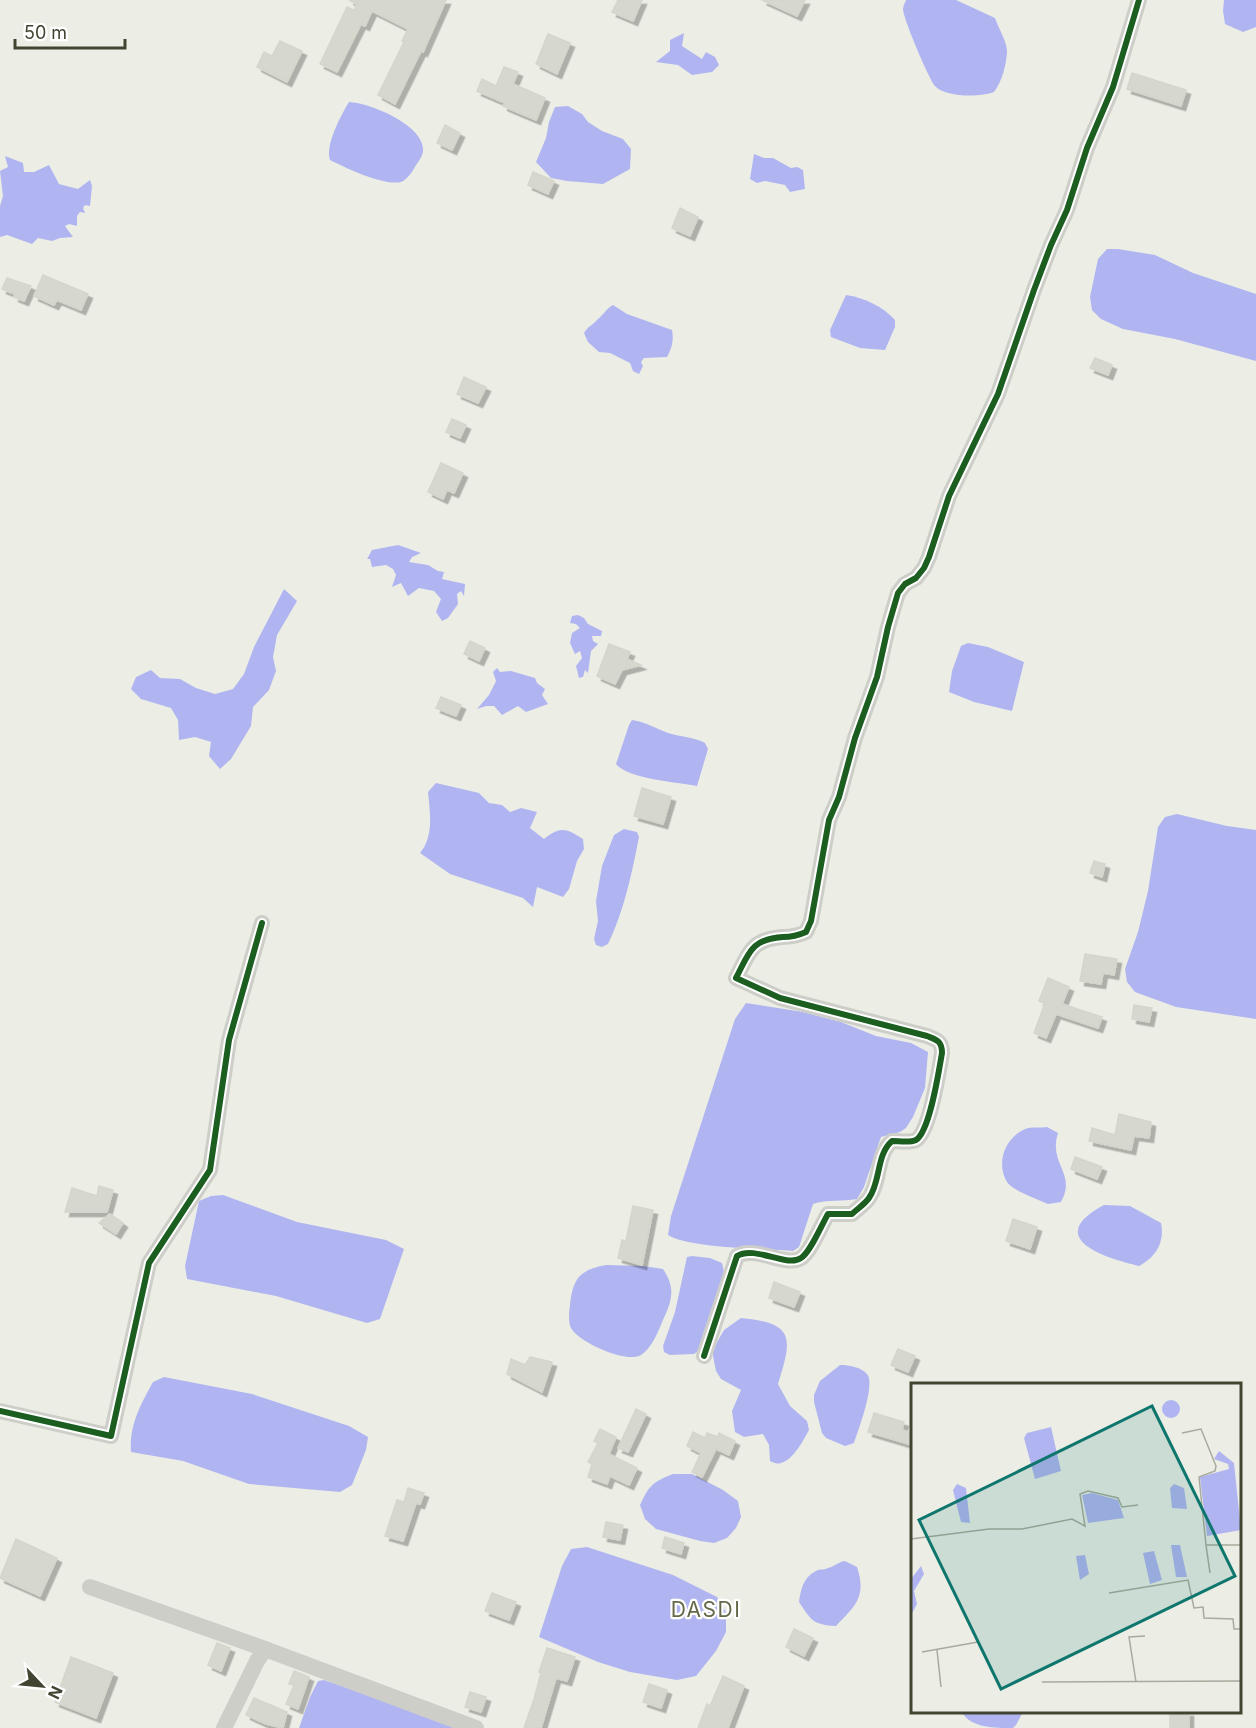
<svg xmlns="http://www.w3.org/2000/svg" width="1256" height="1728" font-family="Inter,sans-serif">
  <defs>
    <filter id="shadow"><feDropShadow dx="4.5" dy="4.5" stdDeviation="0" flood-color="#0004"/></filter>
  </defs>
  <rect width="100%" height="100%" fill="#eceee5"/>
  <g fill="#b0b5f1">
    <path d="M906,0h50l39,18c3,9 11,22 12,32 0,13 -5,32 -13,42 -13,5 -48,6 -59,-6 -6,-7 -32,-68 -32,-77 0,-3 2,-6 3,-9z"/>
    <path d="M1224,0h32v27l-13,5 -18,-8 -2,-13z"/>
    <path d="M684,33l-2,13 20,13 4,-7 9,5 4,8 -7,7 -20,3 -14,-10 -22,-3 14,-11v-11z"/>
    <path d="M349,102c21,1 72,22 74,46 1,6 -4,13 -7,17 -3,6 -9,15 -15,17 -18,4 -55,-14 -71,-22 -5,-15 11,-45 19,-58z"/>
    <path d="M568,106l14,8 6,8 14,9 21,8 8,10 -1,20 -27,15 -36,-3 -16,-3 -15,-16 10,-24 3,-16 6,-15z"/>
    <path d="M754,154l10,4h9l18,10 6,-1 6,3 2,19 -15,3 -5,-7 -20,-4 -8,2 -7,-4z"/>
    <path d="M5,156l18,7 1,9h10l15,-7 10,19 19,5 12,-9 2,6 -2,20 -5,-1 -2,3 2,5 -5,-1 -3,4v10l-8,-2 -4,2 8,11 -13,1 -8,3 -14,-3 -6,6 -25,-9 -7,2v-31l3,-10 -3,-25 8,-4z"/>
    <path d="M1107,249h11l37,6 38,18 63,21v67l-81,-22 -52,-10 -22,-10 -9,-9 -2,-13 8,-38z"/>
    <path d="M846,295c19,3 36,11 49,25v7l-10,23 -25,-2 -29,-11 -1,-7z"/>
    <path d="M613,305l14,9 45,16c2,10 0,18 -5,27l-23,1 -3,4 2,4 -4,8 -6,-3 -3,-8 -20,-10 -11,-1 -11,-10 -4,-9c4,-7 9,-8 14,-14 6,-5 8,-10 15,-14z"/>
    <path d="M398,545l23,8 -9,4 -3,5 19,3 10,6 6,1 -2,7 23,5 -1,12 -3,-5 -4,3 1,10 -10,14 -6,3 -6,-9 5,-13 -7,-8 -15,-3 -11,8 -7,-13 -9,4 4,-12 -3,-6 -7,-4 -14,2 -2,-8h-3l5,-9z"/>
    <path d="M284,589l13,12 -20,34 -4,22 3,14 -7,19 -16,17 -2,19 -20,33 -11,10 -11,-13 2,-14 -16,-5 -16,3 -1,-20 -7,-12 -30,-9 -10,-10 5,-12 15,-7 9,8 20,1 16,9 19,6 18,-5 11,-15 10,-27z"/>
    <path d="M578,615l6,3 4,6 14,7 -1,5h-9l1,5 5,3 -7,7 -3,22 -3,-3 -2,7 -4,1 -3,-12 6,-8 -2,-7 -5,3 -5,-11 2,-10 8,-5 -4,-4 -6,-1 2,-7z"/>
    <path d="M968,643l20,4 36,15 -12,49 -38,-9 -25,-10 3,-21 9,-25z"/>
    <path d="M497,668l3,4 11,-1 24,7 2,5 8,6 -3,6 6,9 -22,8 -8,-6 -16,9 -8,-9h-8l-9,3 12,-14 7,-14 -3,-9z"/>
    <path d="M632,720c14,2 23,8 36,13 13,4 26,4 37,10l3,6 -11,37c-20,-4 -69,-7 -81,-22l13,-39z"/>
    <path d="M436,783l43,10 10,10 13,2 8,7 11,-4 16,4 -7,16 14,11c16,-13 22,-11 39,0l1,10 -7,12 -8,28 -6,8 -26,-10 -4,20 -10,-9 -73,-24 -30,-21c14,-17 10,-40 8,-61z"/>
    <path d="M1177,814l50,12 29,4v189l-80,-12 -41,-15 -8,-10 -2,-13 13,-37 10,-41 10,-64 7,-10z"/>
    <path d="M624,829l13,3 2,5c-7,36 -15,74 -31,107l-6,3 -6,-2 -2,-6 4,-18 -2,-20 6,-35 12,-31z"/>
    <path d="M746,1003l57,9 38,10 35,14 35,7 17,9 -3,36 -12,29 -7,11 -6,4 -19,5 -17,50 -7,12c-14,3 -30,0 -44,5l-14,43 -6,4c-26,-2 -106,-3 -125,-16l3,-19 64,-197z"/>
    <path d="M1047,1127l11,6c-10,31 19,40 3,69l-13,2c-10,-5 -35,-13 -41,-22 -12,-20 -1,-47 21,-54 6,-1 13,0 19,-1z"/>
    <path d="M223,1195l74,27 89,18 18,9 -24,70 -13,4 -91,-27 -89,-17 -2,-13 14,-65 12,-5z"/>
    <path d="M1104,1205l26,1 31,17c4,19 -5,34 -22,43 -34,-8 -97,-28 -35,-61z"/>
    <path d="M692,1256l18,2 12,5 2,9 -18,61 -9,19 -3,2 -24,1 -6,-3 -1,-6 12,-34 12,-55z"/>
    <path d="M606,1265l37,1 20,3c13,19 9,32 0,51 -5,12 -11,28 -22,35 -14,9 -63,-13 -70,-27 -3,-6 -2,-16 -1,-23 3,-26 9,-35 36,-40z"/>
    <path d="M741,1318c55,5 51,21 37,66l12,22 17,15 2,9c-7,13 -22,42 -39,31l-1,-16 -6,-11 -19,3 -9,-5 -3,-21 9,-21 -20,-11 -5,-8 -4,-20 12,-21z"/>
    <path d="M840,1365c9,0 21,2 27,9 9,10 -9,57 -13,69l-9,3 -19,-8 -4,-5 -8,-31v-7l6,-14z"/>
    <path d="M164,1377l88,17 97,32 19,11 -2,13 -14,35 -12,7 -91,-8 -66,-23 -52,-9c-2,-27 10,-48 22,-70z"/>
    <path d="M673,1474h19l31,16 15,11 3,16 -5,11 -9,10 -13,5 -14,-2 -44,-12 -11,-10 -5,-14c9,-20 13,-23 33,-31z"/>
    <path d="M587,1547l86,28 44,22 9,15v20l-10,19 -20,25 -19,4 -47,-8 -32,-10 -59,-25 23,-71 9,-17z"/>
    <path d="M845,1561l12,6c10,30 -2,39 -21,59 -23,-1 -25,-6 -37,-24 2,-14 5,-26 19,-32 3,-1 7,0 10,-2 7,-2 10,-6 17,-7z"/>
    <path d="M324,1680l139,48h-164l11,-31 8,-16z"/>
    <path d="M962,1712h61l-7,13 -3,3c-18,0 -43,0 -51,-16z"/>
  </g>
  <g fill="#d6d7ce" stroke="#d5d6cb" stroke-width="1.5" filter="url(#shadow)">
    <path d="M349,0h97l-23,52 -2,-1 -26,53 -17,-9 26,-53 -2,-1 6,-12 -36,-18 -7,15 -4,-2 -24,48 -17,-8 27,-57 7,3 3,-6z"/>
    <path d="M618,0h24l-9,21 -21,-9z"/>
    <path d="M762,0h43l-8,16z"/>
    <path d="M548,34l22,9 -13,31 -21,-10z"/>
    <path d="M280,41l22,10 -15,31 -30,-15 7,-15 8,4z"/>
    <path d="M504,67l14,5 -5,12 32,14 -9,22 -33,-14 2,-3 -28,-12 5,-12 14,7z"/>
    <path d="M1132,73l54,17 -5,16 -54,-17z"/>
    <path d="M445,125l15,8 -8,17 -15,-7z"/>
    <path d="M533,172l21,9 -6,13 -20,-9z"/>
    <path d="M680,208l18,9 -8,19 -18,-8z"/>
    <path d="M43,275l45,19 -7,16 -24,-10 -3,5 -20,-9z"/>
    <path d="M7,278l24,8 -7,15 -10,-4 1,-3 -13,-5z"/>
    <path d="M1095,358l17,7 -4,10 -18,-7z"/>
    <path d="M464,377l22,10 -8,16 -21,-9z"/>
    <path d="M452,419l14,6 -6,13 -14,-6z"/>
    <path d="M441,463l22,10 -9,20 -7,-3 -4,9 -15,-7z"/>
    <path d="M470,641l15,7 -6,13 -15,-7z"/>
    <path d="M609,644l21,8 -3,7 14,6 -19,5 -7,14 -18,-8z"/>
    <path d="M441,697l20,8 -5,11 -20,-8z"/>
    <path d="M642,788l29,9 -8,27 -29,-8z"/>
    <path d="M1094,861l11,3 -3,13 -12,-4z"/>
    <path d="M1085,954l32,5 -3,16 -11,-2 -2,11 -21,-3z"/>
    <path d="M1048,978l21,9 -7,17 40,13 -4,11 -42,-14 -10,24 -12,-5 11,-30 -6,-2z"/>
    <path d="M1134,1005l18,3 -3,14 -17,-3z"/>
    <path d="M1119,1114l32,8 -2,16 -15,-2 -3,14 -42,-9 3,-13 23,7z"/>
    <path d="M1075,1157l27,10 -5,12 -26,-10z"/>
    <path d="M99,1186l14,4 -6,22h-42l7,-24 25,8z"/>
    <path d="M633,1206l20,4 -11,55 -24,-7 4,-18 4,1z"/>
    <path d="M110,1214l13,9 -7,11 -17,-11z"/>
    <path d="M1013,1219l24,8 -7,22 -24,-8z"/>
    <path d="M774,1282l26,10 -6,15 -25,-9z"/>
    <path d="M898,1349l17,7 -7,16 -17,-7z"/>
    <path d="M530,1357l22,5 -10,30 -35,-18 4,-15 14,6z"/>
    <path d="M636,1409l10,5 -18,38 -10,-4z"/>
    <path d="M874,1413l30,9 -2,8 10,3v12l-44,-13z"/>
    <path d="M600,1429l16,8 -7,17 28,14 -8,17 -19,-9 -3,8 -19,-7 4,-13 -4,-2 10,-19 -4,-2z"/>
    <path d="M693,1432l12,6 2,-5 11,4 1,-4 16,8 -6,14 -13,-6 -14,28 -10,-5 9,-19 -14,-7z"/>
    <path d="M408,1488l16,5 -4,11 -4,-1 -13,38 -18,-5 12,-36 7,2z"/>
    <path d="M606,1522l17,3 -3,15 -17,-3z"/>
    <path d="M665,1537l19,6 -3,11 -19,-6z"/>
    <path d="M16,1539l41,19 -17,38 -40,-18z"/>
    <path d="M492,1593l24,9 -7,18 -24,-9z"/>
    <path d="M794,1629l19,9 -9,18 -18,-9z"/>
    <path d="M217,1643l13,5 -9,23 -13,-6z"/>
    <path d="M547,1648l28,9 -8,24 -11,-3 -15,50h-17l10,-29 7,-26 -2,-1z"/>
    <path d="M71,1657l42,16 -17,45 -41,-16z"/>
    <path d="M294,1671l15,6 -11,32 -12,-5 8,-19 -5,-1z"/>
    <path d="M723,1676l21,10 -16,42h-30l9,-24 3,2z"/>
    <path d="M649,1684l18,6 -6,18 -18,-6z"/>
    <path d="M470,1692l16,5 -5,15 -16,-5z"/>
    <path d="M254,1698l33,14 -4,16 -17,-4 -20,-9z"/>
    <rect x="1170" y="1712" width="19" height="16"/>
  </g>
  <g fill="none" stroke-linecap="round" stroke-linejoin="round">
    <g stroke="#cecec9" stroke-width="16">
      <path d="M704,1356l33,-100c18,-11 50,12 64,2 9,-5 21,-34 27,-44h24c5,-5 13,-10 17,-16 12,-17 7,-43 23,-57 7,0 18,2 24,-1 14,-9 23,-70 26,-87 0,-12 -5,-13 -15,-17l-147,-38 -44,-20c13,-25 15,-39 47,-41 9,0 14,-1 23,-5l5,-11 18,-101 10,-23 16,-59 22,-61 11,-50 10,-34 7,-9 11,-6 8,-10 5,-11 20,-61 49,-102 36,-104 17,-45 16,-35 20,-62 26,-61 26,-87"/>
      <path d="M0,1411l111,25 38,-173 61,-93 19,-130 33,-117"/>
      <path d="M90,1587l175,62"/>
      <path d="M224,1728l33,-67 8,-12 211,79"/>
    </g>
    <defs>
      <g id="cycleway">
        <path d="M704,1356l33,-100c18,-11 50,12 64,2 9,-5 21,-34 27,-44h24c5,-5 13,-10 17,-16 12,-17 7,-43 23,-57 7,0 18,2 24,-1 14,-9 23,-70 26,-87 0,-12 -5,-13 -15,-17l-147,-38 -44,-20c13,-25 15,-39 47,-41 9,0 14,-1 23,-5l5,-11 18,-101 10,-23 16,-59 22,-61 11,-50 10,-34 7,-9 11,-6 8,-10 5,-11 20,-61 49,-102 36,-104 17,-45 16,-35 20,-62 26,-61 26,-87"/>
        <path d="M0,1411l111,25 38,-173 61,-93 19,-130 33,-117"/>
      </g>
    </defs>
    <use href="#cycleway" stroke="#fff" stroke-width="10"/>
    <use href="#cycleway" stroke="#1b5e20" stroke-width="6"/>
  </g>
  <g text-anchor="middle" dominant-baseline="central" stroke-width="4.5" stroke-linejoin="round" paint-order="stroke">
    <g font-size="21" letter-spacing="1.5" fill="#646848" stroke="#fff">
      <text x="706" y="1609">DASDI</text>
    </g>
  </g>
  <g transform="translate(911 1383)">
    <rect width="330" height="330" fill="#eceee5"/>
    <path d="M251 26a9 9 0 1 1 18 0a9 9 0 1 1-18 0ZM140,44l10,44 -26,8 -11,-41 3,-5zM308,68l15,12 7,67 -34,6 -7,-59 29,-8 -1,-5 -14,-5zM46,101l9,4 4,35 -9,-1 -8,-32zM263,101l10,4 3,21 -15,-1 -2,-20zM181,110l26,7 6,18 -36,5 -6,-28zM260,162h9l7,32h-11zM243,168l8,29 -12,4 -7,-31zM174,172l4,19 -9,6 -4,-24zM10,183l3,8 -10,17 3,13 -6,11v-36z" fill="#b0b5f1"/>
    <path fill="none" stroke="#a8aa9d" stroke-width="1.5" d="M271,50l19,-4 15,37 -1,5 -16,6 7,68h35M0,156l78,-10h33l50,-10 13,7 -5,-32 8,-3 30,7 4,9 16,-2M295,162l4,28M198,210l79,-13 6,28 9,-1 1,11 29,1 1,10h7M26,267l4,37M11,269l56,-10M131,299l199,-1M225,299l-7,-45 16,-1"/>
    <path fill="#0f766e" fill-opacity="0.15" stroke="#0f766e" stroke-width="3" d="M241,23l83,170 -234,113 -82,-169z"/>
    <rect width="330" height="330" fill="none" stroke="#424432" stroke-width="3"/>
  </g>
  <g transform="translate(42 1686) rotate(116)" stroke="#ffffff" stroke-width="4.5" paint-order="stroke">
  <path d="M0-4.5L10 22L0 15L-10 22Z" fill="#424432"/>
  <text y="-9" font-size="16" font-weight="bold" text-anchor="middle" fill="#424432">N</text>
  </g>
  <path d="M15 39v9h110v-9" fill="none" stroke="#424432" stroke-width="3"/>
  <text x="24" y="39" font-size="18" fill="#424432" stroke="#ffffff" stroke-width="4.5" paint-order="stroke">50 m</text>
</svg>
